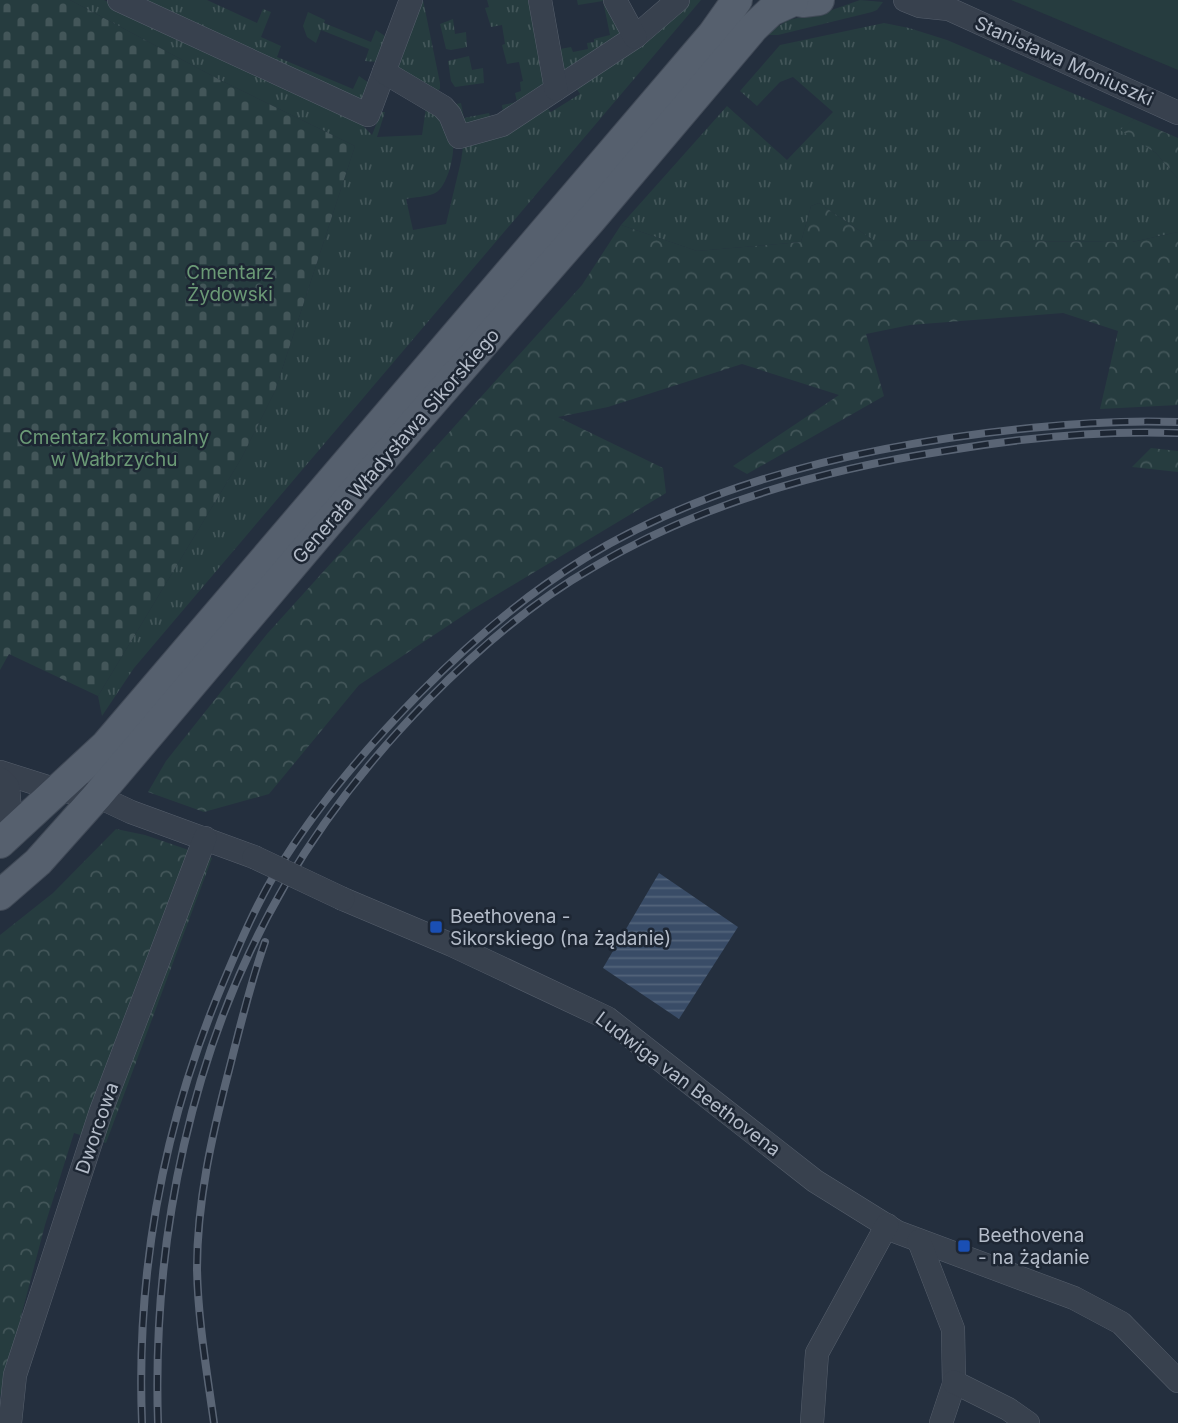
<svg xmlns="http://www.w3.org/2000/svg" width="1178" height="1423" font-family="Inter,sans-serif">
  <defs>
    <pattern id="grass-tufts" width="24" height="20" patternUnits="userSpaceOnUse" patternTransform="scale(1.75)"><rect width="24" height="20" fill="#263c3f"/><path d="M3 7l-1-3M5 7V3M7 7l1-3M15 17l-1-3M17 17v-4M19 17l1-3" fill="none" stroke="#435659"/></pattern>
    <pattern id="forest-crowns" width="20" height="18" patternUnits="userSpaceOnUse" patternTransform="scale(1.75)"><rect width="20" height="18" fill="#263c3f"/><path d="M2 6a3 3 0 1 1 6 0M12 15a3 3 0 1 1 6 0" fill="none" stroke="#435659"/></pattern>
    <pattern id="cemetery-stones" width="16" height="16" patternUnits="userSpaceOnUse" patternTransform="scale(1.75)"><rect width="16" height="16" fill="#263c3f"/><path d="M2 7V4a2 2 0 0 1 4 0v3zM10 15v-3a2 2 0 0 1 4 0v3z" fill="#435659"/></pattern>
    <pattern id="water-rules" width="6" height="5" patternUnits="userSpaceOnUse" patternTransform="scale(1.75)"><rect width="6" height="5" fill="#394c67"/><path d="M0 2.5h6" fill="none" stroke="#53647b"/></pattern>
  </defs>
  <rect width="100%" height="100%" fill="#242f3e"/>
  <g fill="url(#grass-tufts)">
    <path d="M70,0h34l245,112 23,23 9,-23h4l-8,25 45,-2 4,-27h7c6,9 14,18 19,27 5,13 -4,55 -19,59 -8,3 -18,3 -27,5l7,31 33,-6 15,-63 3,-21 81,-34 6,6 29,-18 -6,-9 111,-85h16l-567,668 -32,48 -4,-20 143,-237 34,-68 80,-245 -133,-65z"/>
    <path d="M133,0h74l50,23 6,-14 8,3 -10,25 20,9 -4,11 76,32 6,-13 10,7 -8,19z"/>
    <path d="M423,0l17,83v6l-6,4 -36,-25z"/>
    <path d="M487,0h47l14,85c-19,21 -53,45 -82,42l-7,-6 -3,-17 5,-1 3,15 25,-5 1,3 13,-3 -1,-8 15,-3 -2,-9 6,-2 -1,-9 3,-1 -4,-19 -12,2 -5,-19 3,-1 -3,-19 -11,2 -6,-19 4,-1z"/>
    <path d="M577,0h33l13,32 -61,40 -2,-23 11,-2 2,5 15,-3 -1,-6 7,-1v-3l16,-4 -7,-34 -25,4z"/>
    <path d="M860,0l23,2 -6,8 -5,2 -94,23h-13l23,-15 38,-8z"/>
    <path d="M308,12l17,8 -1,3 47,19 5,-12 9,6 -8,26 -12,-1 4,-12 -48,-19 -5,13 -9,-6 -4,-11z"/>
    <path d="M453,19l2,15 11,-2 1,15 -16,3 -5,-1 -6,-25z"/>
    <path d="M884,23l25,5 38,12 187,79 -13,11 35,23 22,26v53l-46,10 -259,-2 -54,-37 -8,3 -10,36 -104,9 -76,-26 106,-119 60,54 46,-48 -40,-35 -13,5 -23,24 -17,-15 40,-46z"/>
    <path d="M469,56l3,14 11,-2 1,15 -29,4 -4,-6 -3,-20z"/>
  </g>
  <g fill="url(#forest-crowns)">
    <path d="M1134,119l44,19v41l-22,-26 -36,-23z"/>
    <path d="M819,203l54,37 259,2 46,-10v173l-78,4 18,-78 -55,-18 -153,12 -44,9 18,62 -137,78 -14,-8 106,-71 -97,-31 -134,43 -50,10 105,51 3,25 -193,116 -114,76 -90,109 -65,18 -56,-20 18,-31 101,-127 315,-349 39,-60 76,26 104,-9 10,-36z"/>
    <path d="M1151,448l27,3v21l-46,-5z"/>
    <path d="M116,829l29,6 67,23 -106,285 -32,-10 -29,92 -45,172v-462l53,-42z"/>
  </g>
  <path fill="url(#cemetery-stones)" d="M0,0h70l152,81 133,65 -80,245 -34,68 -143,237 -89,-42 -9,16z"/>
  <path fill="#263c3f" d="M1011,0h167v70z"/>
  <path fill="url(#water-rules)" d="M659,873l79,54 -59,92 -76,-51z"/>
  <g fill="none" stroke-linecap="round" stroke-linejoin="round">
    <defs>
      <g id="minor">
        <path d="M119,0l249,115 16,-43"/>
        <path d="M411,0l-27,72 59,35 7,8 9,22 43,-12 133,-88 43,-37"/>
        <path d="M540,0l16,89"/>
        <path d="M615,0l20,37"/>
        <path d="M905,0l15,6 29,3 229,104"/>
        <path d="M0,772l57,18 40,6 34,16 123,45"/>
        <path d="M0,779l8,8 2,24 -10,27"/>
        <path d="M343,899l109,46 155,73 208,163 82,51 177,66 47,25 57,58"/>
        <path d="M919,1241l34,88 1,55 -13,39"/>
        <path d="M954,1382l54,27 20,14"/>
        <path d="M10,1423l5,-48 86,-264 104,-273"/>
        <path d="M812,1423l5,-70 70,-128"/>
      </g>
      <g id="major">
        <path d="M791,0l12,2 16,-2"/>
        <path d="M0,843l106,-98 607,-711 24,-34"/>
        <path d="M0,895l38,-33 59,-66 264,-312 229,-263 164,-194 17,-16 22,-10"/>
      </g>
    </defs>
    <use href="#minor" stroke="#565f6c" stroke-width="24"/>
    <use href="#major" stroke="#414a57" stroke-width="32"/>
    <use href="#minor" stroke="#38414e" stroke-width="23"/>
    <use href="#major" stroke="#56606e" stroke-width="30"/>
    <defs>
      <g id="rail">
        <path d="M142,1423c-6,-152 22,-301 81,-440 16,-38 32,-76 53,-111 40,-65 91,-125 144,-179 50,-51 104,-97 165,-135 130,-80 295,-115 445,-130 49,-5 99,-8 148,-6"/>
        <path d="M158,1423c-6,-185 33,-377 127,-538 39,-67 89,-130 143,-185 49,-50 103,-97 164,-132 107,-64 229,-98 352,-117 77,-13 156,-21 234,-18"/>
        <path d="M214,1423c-7,-51 -16,-102 -17,-154 0,-68 15,-134 32,-199 11,-43 21,-86 36,-128"/>
      </g>
    </defs>
    <use href="#rail" stroke="#5a6575" stroke-width="8"/>
    <use href="#rail" stroke="#1d2633" stroke-width="5" stroke-dasharray="16" stroke-linecap="butt"/>
    <defs>
      <path id="minor-bridge" d="M254,857l89,42"/>
    </defs>
    <use href="#minor-bridge" stroke="#565f6c" stroke-width="24" stroke-linecap="butt"/>
    <use href="#minor-bridge" stroke="#38414e" stroke-width="23"/>
  </g>
  <g fill="#1a4fb4" stroke="#1d2633" stroke-width="2.5">
    <rect x="429" y="920" width="14" height="14" rx="3.5"/>
    <rect x="957" y="1239" width="14" height="14" rx="3.5"/>
  </g>
  <g text-anchor="middle" dominant-baseline="central" stroke-width="5" stroke-linejoin="round" paint-order="stroke">
    <g font-size="19" fill="#b4bcc9" stroke="#1d2633">
      <text transform="translate(1064 61) rotate(24)">Stanisława Moniuszki</text>
      <text transform="translate(396 446) rotate(-49)">Generała Władysława Sikorskiego</text>
      <text transform="translate(688 1084) rotate(37)">Ludwiga van Beethovena</text>
      <text transform="translate(97 1128) rotate(-71)">Dworcowa</text>
    </g>
    <g font-size="19" fill="#6b9a76" stroke="#1d2633">
      <text x="230" y="272">Cmentarz<tspan x="230" dy="22">Żydowski</tspan></text>
      <text x="114" y="437">Cmentarz komunalny<tspan x="114" dy="22">w Wałbrzychu</tspan></text>
    </g>
    <g font-size="19" fill="#b4bcc9" stroke="#1d2633" text-anchor="start">
      <text x="450" y="916">Beethovena -<tspan x="450" dy="22">Sikorskiego (na żądanie)</tspan></text>
      <text x="978" y="1235">Beethovena<tspan x="978" dy="22">- na żądanie</tspan></text>
    </g>
  </g>
</svg>
